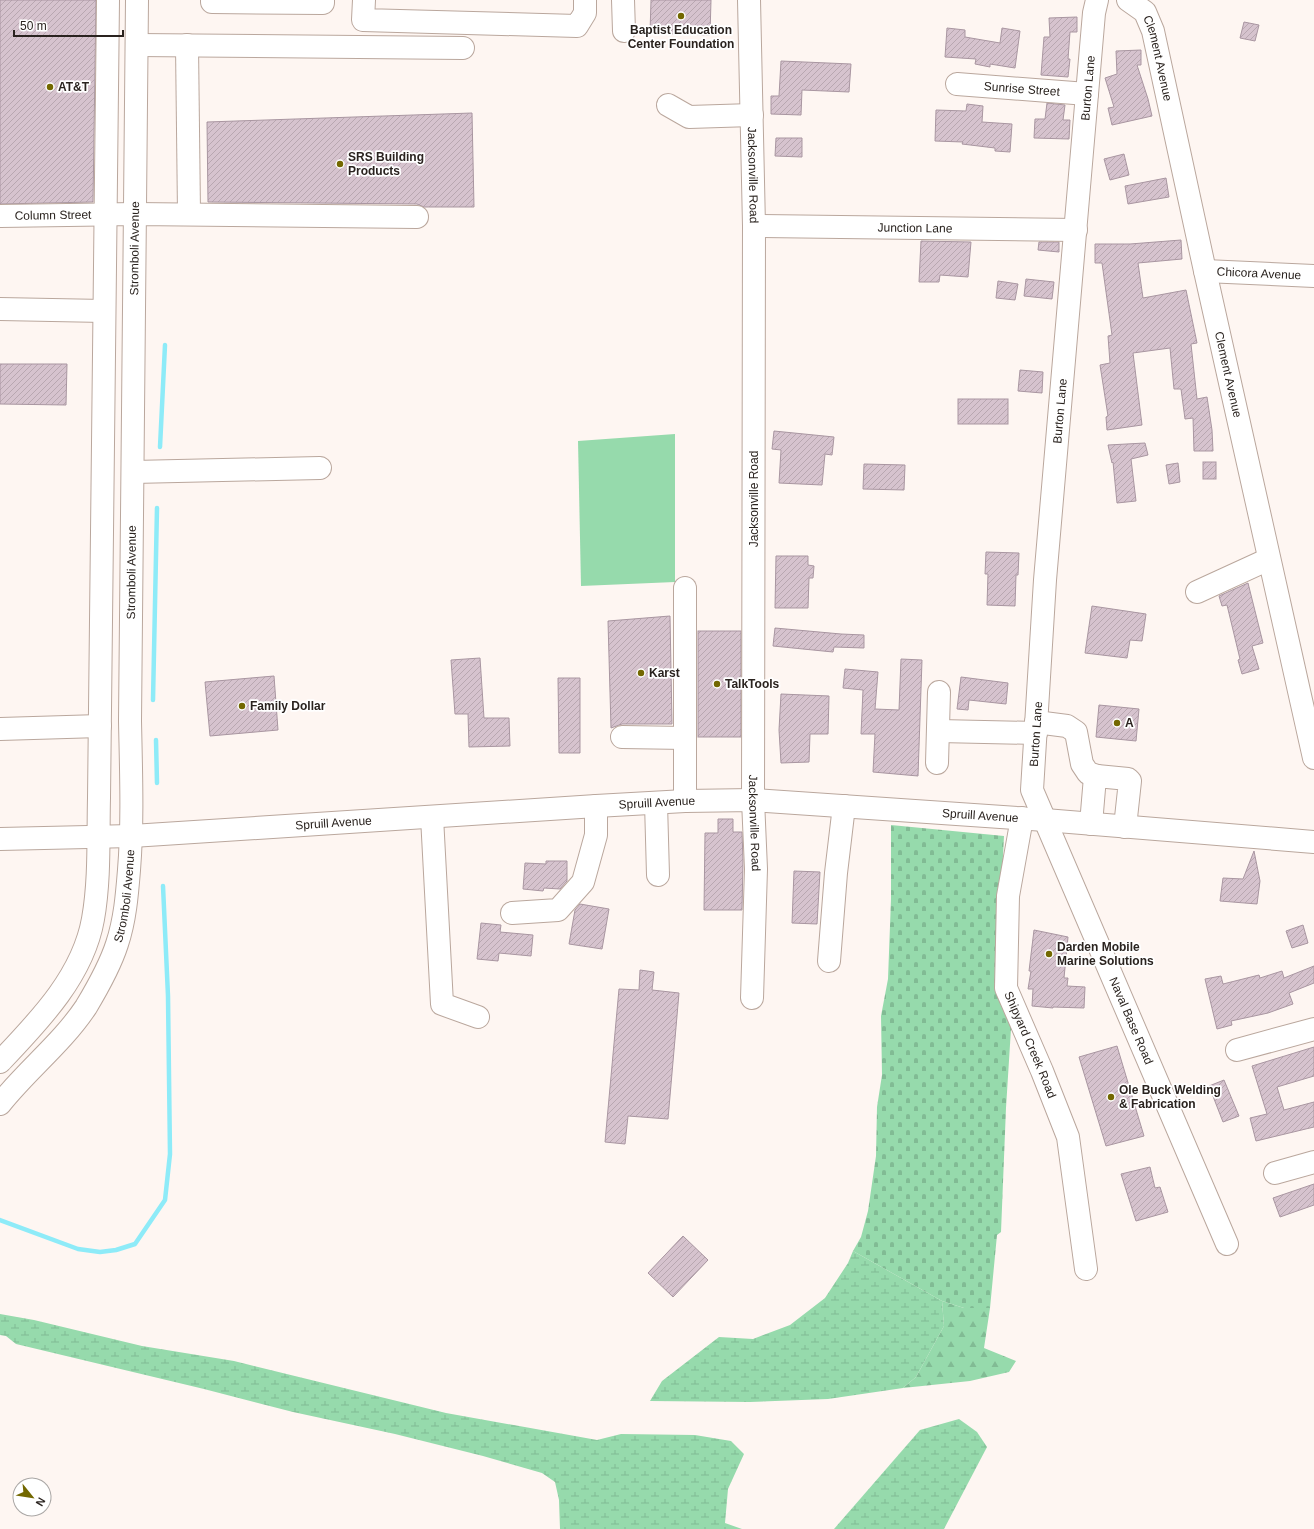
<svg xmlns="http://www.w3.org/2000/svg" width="1314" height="1529" font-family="Arial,sans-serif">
  <defs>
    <pattern id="forest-firs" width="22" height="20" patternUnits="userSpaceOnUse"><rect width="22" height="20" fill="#96daac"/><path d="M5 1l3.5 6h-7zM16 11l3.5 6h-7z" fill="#81bb94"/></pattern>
    <pattern id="wetland-marsh" width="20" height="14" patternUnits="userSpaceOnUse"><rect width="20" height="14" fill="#96daac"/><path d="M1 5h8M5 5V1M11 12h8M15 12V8" fill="none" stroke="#81bb94"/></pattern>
    <pattern id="cemetery-stones" width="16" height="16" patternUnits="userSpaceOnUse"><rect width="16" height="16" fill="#96daac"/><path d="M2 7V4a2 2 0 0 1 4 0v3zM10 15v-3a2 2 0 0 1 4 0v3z" fill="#81bb94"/></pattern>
    <pattern id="building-hatch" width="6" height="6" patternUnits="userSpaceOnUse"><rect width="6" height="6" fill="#d6c3ce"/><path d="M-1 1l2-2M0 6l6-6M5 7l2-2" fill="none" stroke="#b8a7b0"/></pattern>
  </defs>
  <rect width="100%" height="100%" fill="#fef6f2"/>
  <path fill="#96daac" d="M675,434v148l-94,4 -3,-145z"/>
  <path fill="url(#forest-firs)" d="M942,1301l22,7h26l-6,40 32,13 -7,11 -39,9 -67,7 13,-11 28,-51z"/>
  <g fill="url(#wetland-marsh)">
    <path d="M853,1251l89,50 2,25 -28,51 -13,11 -75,11 -78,3 -100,-1 12,-20 57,-44 34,2 37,-14 35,-27 23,-35z"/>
    <path d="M0,1314l34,6 108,26 92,15 212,52 151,27 24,-6 74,1 36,6 13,13 -16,35 -3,34 17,6h-182l-1,-29 -4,-18 -13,-9 -59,-17 -88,-22 -102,-22 -89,-23 -188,-45 -10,-8 -6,-1z"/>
    <path d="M959,1419l18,13 10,15 -43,82h-110l86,-99z"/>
  </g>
  <path fill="url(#cemetery-stones)" d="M891,825l113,11 -5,101 13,76 -6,95 -5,124 -4,3 -7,73h-26l-22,-7 -89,-50 8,-14 7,-26 8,-55 1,-49 5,-32 -1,-59 7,-37 3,-80z"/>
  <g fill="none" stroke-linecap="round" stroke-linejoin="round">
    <g stroke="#8eebf8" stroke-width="4.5">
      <path d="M160,447l5,-102"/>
      <path d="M153,700l4,-192"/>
      <path d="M156,740l1,43"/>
      <path d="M0,1220l78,29 22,3 16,-2 19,-6 30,-44 5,-46 -2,-158 -5,-110"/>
    </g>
  </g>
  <g fill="url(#building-hatch)" stroke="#a996a1">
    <path d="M0,0h96l-3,202 -93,2z"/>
    <path d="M651,0h60l-1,35 -60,-2z"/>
    <path d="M1077,17v15h-7l-2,27h2l-2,18 -27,-2 3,-38h6l-1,-19z"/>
    <path d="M1244,22l15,3 -4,16 -15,-3z"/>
    <path d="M947,28l18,2v7l35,6 2,-15 18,3 -5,37 -25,-4v3l-15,-3 1,-5 -31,-2z"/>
    <path d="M1141,50v15h-4l11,34 4,17 -40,9 -4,-17 6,-1 -9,-29 12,-4 -1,-23z"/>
    <path d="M781,61l70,3 -2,28 -47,-2 -1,25 -30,-1v-18h8z"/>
    <path d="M1047,103l18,2 -2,15h7l-1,19 -35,-1 1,-19h10z"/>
    <path d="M967,104l16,2 -1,16 30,2 -2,28 -15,-1v-3l-33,-4 1,-2 -28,-1 1,-31 30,1z"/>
    <path d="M472,113l2,94h-50l-7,-3 -209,-2 -1,-80z"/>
    <path d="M776,138h26v19l-27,-1z"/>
    <path d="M1124,154l5,21 -19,5 -6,-21z"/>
    <path d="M1166,178l3,19 -41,7 -3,-18z"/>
    <path d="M1181,240l1,19 -44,4 5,35 43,-8 11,53 -6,1 6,55 10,-2 5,33 1,21h-19l-1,-33 -8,1 -4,-30h-7l-4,-41 -37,5 9,72 -35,5 -1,-13 2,-1 -8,-51 10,-2 -2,-27 4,-1 -10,-72h-7v-19h35z"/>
    <path d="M921,241l50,1 -3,35 -28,-2 -1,7h-20z"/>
    <path d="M1039,242h20v10l-21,-2z"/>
    <path d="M1026,279l28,3 -2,17 -28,-3z"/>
    <path d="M998,281l20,3 -3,16 -19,-2z"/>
    <path d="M0,364h67l-1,41 -66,-1z"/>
    <path d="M1020,370l23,2 -1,21 -24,-2z"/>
    <rect x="958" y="399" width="50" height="25"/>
    <path d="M774,431l60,6 -2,18 -7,-1 -3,31 -43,-2 2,-33 -9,-1z"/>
    <path d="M1145,443l3,12 -17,4 5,42 -19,2 -4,-41 -1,1 -4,-18z"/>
    <rect x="1203" y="462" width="13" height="17"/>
    <path d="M1178,463l2,19 -11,2 -3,-19z"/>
    <path d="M864,464l41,1 -1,25 -41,-1z"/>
    <path d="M986,552l33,1 -1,22h-2l-1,31 -28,-1 1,-31h-3z"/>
    <path d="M776,556h32v9l6,1 -1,12h-4l-1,30h-33z"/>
    <path d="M1248,583l15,60 -11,3 7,23 -17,5 -4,-14 2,-1 -13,-54 -5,1 -3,-10z"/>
    <path d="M1092,606l54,8 -4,27 -12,-1 -3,18 -42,-5z"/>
    <path d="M670,616l2,108h-50l-11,4 -3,-107z"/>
    <path d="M775,628l66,6 23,1v13l-30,-1 -1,5 -60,-6z"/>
    <rect x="698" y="631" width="43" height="106"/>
    <path d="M480,658l4,60h25l1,28 -41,1 -1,-33h-13l-4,-54z"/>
    <path d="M901,659l21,1 -4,116 -45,-4 2,-38h-14l2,-44 -20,-2 2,-19 33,3 -3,37 24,1z"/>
    <path d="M274,676l4,54 -68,6 -5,-54z"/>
    <path d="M961,677l47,6 -2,21 -37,-4 -1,10 -11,-1z"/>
    <path d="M558,678h22v75h-21z"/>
    <path d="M781,694l48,2 -1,38h-18l-1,28 -28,1 -2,-33z"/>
    <path d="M1099,705l40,4 -3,32 -40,-4z"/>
    <path d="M718,819h15v13h9l1,29 -1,49h-38l1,-77h13z"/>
    <path d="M1254,851l6,30 -3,23 -37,-3 3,-23 20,1z"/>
    <path d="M546,861h21v20l-7,8 -16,-1 -1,3 -20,-2 2,-26 21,1z"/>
    <path d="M794,871l26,1 -3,52 -25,-1z"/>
    <path d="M580,904l29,5 -7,40 -33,-5 6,-34z"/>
    <path d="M481,923l20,2 -1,7 33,3 -2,21 -32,-3 -1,8 -21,-2z"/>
    <path d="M1303,925l5,18 -16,5 -6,-17z"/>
    <path d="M1034,930l34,7 -4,41h4l-1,8 18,1 -1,21 -31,-1v1l-21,-2 1,-17h-5l3,-18h-2z"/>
    <path d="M1314,966v17l-25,10 4,11 -25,9 -37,8 1,4 -15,4 -12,-50 16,-3 2,8 36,-9 1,3 22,-7 2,7z"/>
    <path d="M640,970l14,2 -2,18 27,3 -11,126 -40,-3 -3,28 -20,-2 14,-153 20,1z"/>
    <path d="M1117,1046l27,90 -38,10 -27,-89z"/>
    <path d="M1314,1047v29l-37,11 7,23 30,-8v25l-58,14 -6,-23 17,-4 -15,-48z"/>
    <path d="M1224,1080l15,36 -16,6 -14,-36z"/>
    <path d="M1150,1167l5,21 5,-1 8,25 -32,9 -15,-47z"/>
    <path d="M1314,1184v21l-34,12 -7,-19z"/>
    <path d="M683,1236l25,24 -35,37 -25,-24z"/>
  </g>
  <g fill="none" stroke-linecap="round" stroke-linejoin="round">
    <defs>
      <g id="minor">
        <path d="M212,0v2l111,1v-3"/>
        <path d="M364,0l-1,20 214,6 8,-13v-13"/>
        <path d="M623,0l1,31"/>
        <path id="s1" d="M749,0l5,226 -1,574 3,69 -4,129"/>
        <path id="s2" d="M1097,0l-3,13 -49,567 -13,210 195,454"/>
        <path id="s3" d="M1128,0l17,12 8,19 52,240 109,487"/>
        <path d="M137,45l326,3"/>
        <path d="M187,45l2,169"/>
        <path id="s4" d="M957,84l130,10"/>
        <path d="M668,105l21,12 63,-2"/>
        <path id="s5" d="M0,216l135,-2 282,3"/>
        <path id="s6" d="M754,226l322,4"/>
        <path id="s7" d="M1205,271l109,5"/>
        <path d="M0,309l104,2"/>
        <path d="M133,472l187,-4"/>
        <path d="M685,588v213"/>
        <path d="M1197,592l72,-33"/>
        <path d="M1036,722l31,4 9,6 6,32 6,9 9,3"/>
        <path d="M0,729l100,-3"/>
        <path d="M939,731l97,2"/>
        <path d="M622,737l63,1"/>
        <path d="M937,763l2,-71"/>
        <path d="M656,803l2,72"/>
        <path d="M432,817l10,187 36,13"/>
        <path id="s8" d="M1022,818l-14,78 -2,92 36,83 26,66 18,132"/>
        <path d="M1091,824l4,-47 2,-1 31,3 2,2 -5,46"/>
        <path id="s9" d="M0,839l132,-3 464,-30 89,-5 68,-1 292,20 269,22"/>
        <path d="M512,913l46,-3 25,-28 13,-47v-29"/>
        <path d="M829,961l7,-88 8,-67"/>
        <path d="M1237,1050l77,-21"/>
        <path d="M0,1062c39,-41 83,-86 93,-143 7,-39 5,-82 6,-121l9,-798"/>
        <path id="s10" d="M0,1104c27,-34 62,-61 86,-97 12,-20 24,-41 31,-63 8,-24 10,-49 12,-74 4,-50 2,-99 1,-149l7,-721"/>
        <path d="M1275,1173l39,-11"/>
      </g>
    </defs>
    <use href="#minor" stroke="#baa79d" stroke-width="24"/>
    <use href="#minor" stroke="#fff" stroke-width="22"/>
  </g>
  <g fill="#736800" stroke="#fff" stroke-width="1.5">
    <circle cx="681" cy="16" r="4"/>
    <circle cx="50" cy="87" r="4"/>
    <circle cx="340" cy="164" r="4"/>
    <circle cx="641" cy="673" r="4"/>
    <circle cx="717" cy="684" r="4"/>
    <circle cx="242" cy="706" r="4"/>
    <circle cx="1117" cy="723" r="4"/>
    <circle cx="1049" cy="954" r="4"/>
    <circle cx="1111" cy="1097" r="4"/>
  </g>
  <g text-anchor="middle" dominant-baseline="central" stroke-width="3.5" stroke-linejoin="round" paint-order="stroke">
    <g font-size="12" font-weight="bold" fill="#2a231f" stroke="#fff" text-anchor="start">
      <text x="681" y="30" text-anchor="middle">Baptist Education<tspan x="681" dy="14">Center Foundation</tspan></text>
      <text x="58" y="87">AT&amp;T</text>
      <text x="348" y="157">SRS Building<tspan x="348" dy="14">Products</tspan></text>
      <text x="649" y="673">Karst</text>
      <text x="725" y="684">TalkTools</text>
      <text x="250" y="706">Family Dollar</text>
      <text x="1125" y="723">A</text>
      <text x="1057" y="947">Darden Mobile<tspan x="1057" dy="14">Marine Solutions</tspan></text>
      <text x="1119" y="1090">Ole Buck Welding<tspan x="1119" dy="14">&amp; Fabrication</tspan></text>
    </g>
    <g font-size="12" fill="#2a231f" stroke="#fff">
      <text stroke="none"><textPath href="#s3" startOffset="69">Clement Avenue</textPath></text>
      <text transform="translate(1088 88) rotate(-85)">Burton Lane</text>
      <text stroke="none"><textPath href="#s4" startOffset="65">Sunrise Street</textPath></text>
      <text stroke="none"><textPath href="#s1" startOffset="175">Jacksonville Road</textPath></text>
      <text stroke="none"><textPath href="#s5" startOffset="53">Column Street</textPath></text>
      <text stroke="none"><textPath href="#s6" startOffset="161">Junction Lane</textPath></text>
      <text stroke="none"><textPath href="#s10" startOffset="897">Stromboli Avenue</textPath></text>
      <text stroke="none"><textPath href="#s7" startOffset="54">Chicora Avenue</textPath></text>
      <text stroke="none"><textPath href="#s3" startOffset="393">Clement Avenue</textPath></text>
      <text transform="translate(1060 411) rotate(-85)">Burton Lane</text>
      <text transform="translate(754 499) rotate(-90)">Jacksonville Road</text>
      <text stroke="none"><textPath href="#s10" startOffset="573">Stromboli Avenue</textPath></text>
      <text transform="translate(1036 734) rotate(-86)">Burton Lane</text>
      <text stroke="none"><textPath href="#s9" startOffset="658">Spruill Avenue</textPath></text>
      <text stroke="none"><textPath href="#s9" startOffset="982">Spruill Avenue</textPath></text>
      <text stroke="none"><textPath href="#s1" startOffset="823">Jacksonville Road</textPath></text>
      <text stroke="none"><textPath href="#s9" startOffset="334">Spruill Avenue</textPath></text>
      <text stroke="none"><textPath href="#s10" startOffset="249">Stromboli Avenue</textPath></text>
      <text stroke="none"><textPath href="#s2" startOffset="1044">Naval Base Road</textPath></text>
      <text stroke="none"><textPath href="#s8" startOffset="233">Shipyard Creek Road</textPath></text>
    </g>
  </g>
  <g transform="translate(32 1497) rotate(120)"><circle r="19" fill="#ffffff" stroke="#aaa7a5"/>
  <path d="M0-3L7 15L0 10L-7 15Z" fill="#736800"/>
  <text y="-6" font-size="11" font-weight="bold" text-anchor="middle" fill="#2a231f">N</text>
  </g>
  <path d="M14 30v6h109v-6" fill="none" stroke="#2a231f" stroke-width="2"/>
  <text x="20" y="30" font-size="12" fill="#2a231f" stroke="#ffffff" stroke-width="3" paint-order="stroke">50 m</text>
</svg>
